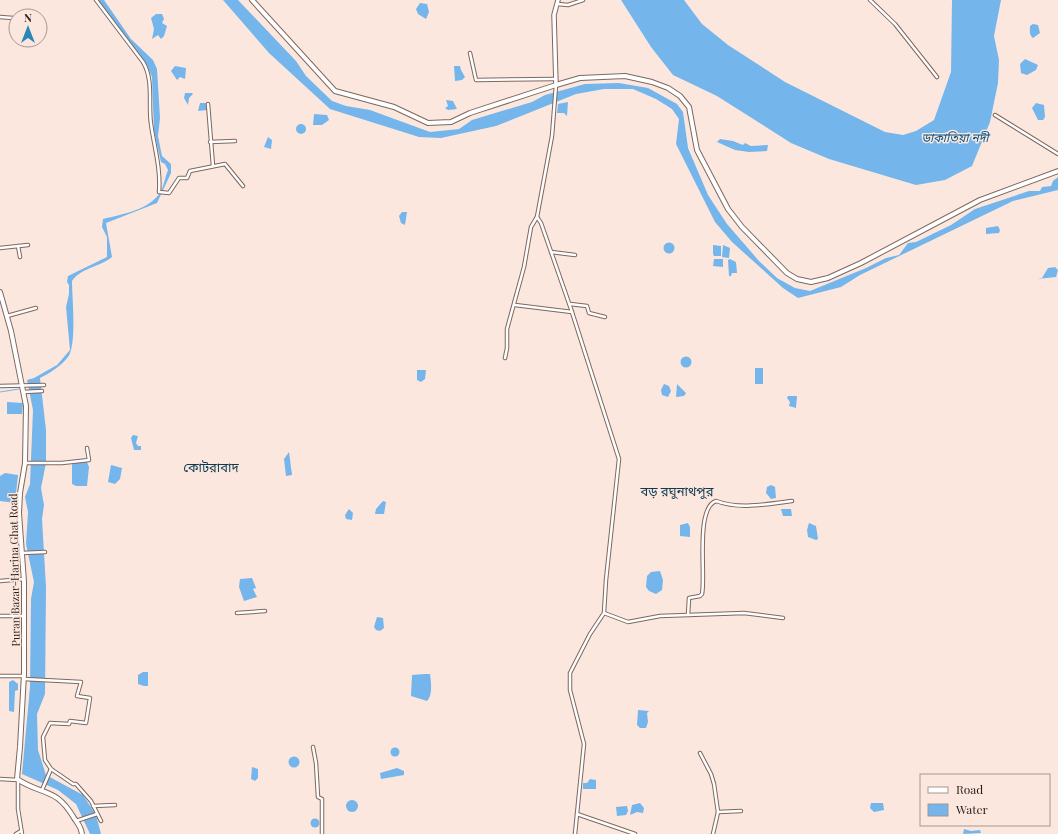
<svg xmlns="http://www.w3.org/2000/svg" width="1058" height="834" font-family="'Playfair Display','Noto Sans Bengali',serif">
  <rect width="100%" height="100%" fill="#fce7de"/>
  <g fill="#74b5ec">
    <path d="M98,0h6l27,39 22,21 4,9 3,49 -2,18 4,20 9,8v9l-14,30 -51,20 6,34c-12,10 -30,10 -40,24 0,17 5,63 -4,76 -7,9 -18,16 -28,21l6,52v33l-5,25 3,17 -2,14 4,68 -1,107 -8,20 1,36 8,25 37,20 13,20 5,19h-11l-14,-30 -18,-14 -36,-16 8,-87 1,-88 3,-17 -8,-38 2,-32 -3,-15 5,-13 3,-74 -6,-30 7,-2 23,-13 13,-15 -4,-43 3,-13v-9l-2,-3 1,-6 39,-19v-20l-5,-10 1,-8c20,-5 47,-9 58,-28 3,-6 4,-14 7,-21l-3,-6 -4,-2 -7,-31 -2,-54 -5,-12z"/>
    <path d="M223,0h15l58,61 10,15 26,25 14,5 24,4 60,22 29,-3 13,-9 60,-18 13,-7 40,-11 34,-1 29,5 29,16 6,8 5,36 20,47 19,29 32,37 18,17 18,10 15,3 56,-23 20,-10 13,-3 9,-12 8,-1 35,-17 24,-16 54,-18h11l2,-4 9,-1 2,-5 5,-4v13l-45,11 -153,74 -19,12 -43,11 -15,-10 -51,-46 -17,-20 -39,-78 3,-25 -7,-10 -16,-10 -23,-10h-29l-28,5 -80,32 -55,12 -22,-1 -89,-28 -61,-56z"/>
    <path d="M621,0h63l18,24 26,21 57,37 100,50 18,3 13,-4 18,-11 17,-48 1,-72h49l-7,36 5,24 -1,23 -8,39 -18,44 -27,14 -29,5 -87,-26 -38,-16 -74,-47 -44,-21 -22,-28z"/>
    <path d="M420,3l7,1 2,8 -3,7 -8,-5 -2,-5z"/>
    <path d="M156,14h6l2,5 -2,4 5,3 -3,10 -3,3 -3,-4 -6,4 2,-10 -3,-11z"/>
    <path d="M1033,24l5,1 2,8 -7,5c-4,-3 -3,-7 -3,-12z"/>
    <path d="M1025,59l13,6 -2,5 -9,5 -6,-2 -1,-9z"/>
    <path d="M175,66l11,2 -1,11 -5,-2 -3,3 -6,-9z"/>
    <path d="M454,66h6l1,4 4,7 -3,3 -7,1z"/>
    <path d="M185,93h7l1,1 -4,4 -1,7 -4,-7z"/>
    <path d="M446,100l7,1 4,8 -9,1 -3,-2 3,-2z"/>
    <path d="M568,102l-1,14 -3,-3h-7l1,-9z"/>
    <path d="M200,103h6l1,7 -9,1z"/>
    <path d="M1036,103l8,2 1,12 -2,3h-5l-6,-12z"/>
    <path d="M314,114l13,1 2,5 -7,5h-9z"/>
    <circle cx="301" cy="129" r="5"/>
    <path d="M268,137l4,3 -1,9 -7,-2z"/>
    <path d="M720,139l13,2 10,4 2,-2 6,3 17,-1 -1,6 -18,1 -14,-2 -18,-8z"/>
    <path d="M402,212h5l-2,13 -4,-2 -2,-7z"/>
    <path d="M998,226l2,4 -1,3 -13,1v-6z"/>
    <circle cx="669" cy="248" r="5.5"/>
    <path d="M713,245l8,1v10h-7l-1,-2z"/>
    <path d="M723,245l7,3 -1,10 -7,-1z"/>
    <path d="M714,259h9v8l-10,-1z"/>
    <path d="M730,259l6,3 1,11h-5l-1,3h-2l-1,-16z"/>
    <path d="M1055,267l3,3 -2,7 -19,2 5,-1 6,-10z"/>
    <circle cx="686" cy="362" r="5.5"/>
    <rect x="755" y="368" width="8" height="16"/>
    <path d="M417,370h9l-1,9 -4,3 -4,-2z"/>
    <path d="M664,384l5,2 2,5 -3,6 -6,-2 -1,-5z"/>
    <path d="M677,384l9,9 -2,3 -8,1z"/>
    <path d="M788,396h9l-1,12 -7,-2 1,-4 -3,-4z"/>
    <path d="M7,402l16,1 -1,11h-15z"/>
    <path d="M133,435l5,1 -2,7 2,3h3v4h-7l-3,-12z"/>
    <path d="M289,452l3,23 -6,1 -2,-17z"/>
    <path d="M87,462l2,5 -2,19h-11l-4,-2v-21z"/>
    <path d="M111,465l11,3 -2,11 -5,5 -7,-2z"/>
    <path d="M5,473l13,2 -3,28 -15,-2v-25z"/>
    <path d="M771,485l4,2 1,11 -5,1 -5,-6 1,-6z"/>
    <path d="M383,501l3,1 -2,12h-9l1,-5z"/>
    <path d="M349,509l4,4 -1,7 -6,-1 -1,-4z"/>
    <path d="M781,509h10l1,7h-9z"/>
    <path d="M688,523l2,4v10l-10,-1v-11z"/>
    <path d="M809,523l7,3 2,13 -2,1 -8,-3 -1,-7z"/>
    <path d="M660,571l3,9 -1,10 -6,4 -7,-3 -3,-4 1,-11 4,-4z"/>
    <path d="M252,578l4,10 -3,1 4,8 -13,4 -5,-14 1,-8z"/>
    <path d="M377,617l6,1 1,10 -4,3 -4,-1 -2,-3z"/>
    <path d="M143,672h5v14h-4l-6,-2v-9z"/>
    <path d="M425,674h5c1,8 3,21 -3,27l-16,-5 1,-21z"/>
    <path d="M13,680l5,4v6l-3,1 -1,21 -5,-1v-29z"/>
    <path d="M638,710l11,1 -2,2 1,9 -2,6h-6l-3,-3z"/>
    <circle cx="395" cy="752" r="4.5"/>
    <circle cx="294" cy="762" r="5.5"/>
    <path d="M252,767l6,2v9l-3,3 -4,-2z"/>
    <path d="M397,768l7,3v4l-23,4 -1,-6z"/>
    <path d="M590,779l6,1v9h-13v-6h4z"/>
    <circle cx="352" cy="806" r="6"/>
    <path d="M640,803l4,5 -1,5 -6,-1 -7,3 2,-10z"/>
    <path d="M871,803h12l1,7 -10,2 -4,-4z"/>
    <path d="M627,806l1,5 -2,4 -9,1 -1,-9z"/>
    <circle cx="315" cy="823" r="4.5"/>
    <path d="M964,829l7,2 9,-1 1,3 -18,1z"/>
  </g>
  <g fill="none" stroke-linecap="round" stroke-linejoin="round">
    <path stroke="#74b5ec" stroke-width="1" d="M0,392l19,-3"/>
    <defs>
      <g id="minor">
        <path d="M96,0l47,62c11,18 5,42 8,62 3,22 10,44 8,68l10,1 10,-15h8l3,-7 35,-7 18,22"/>
        <path d="M870,0l25,24 42,53"/>
        <path d="M558,4l10,1 15,-5"/>
        <path d="M0,17l13,1"/>
        <path d="M470,53l6,27 79,-1"/>
        <path d="M208,104l5,62"/>
        <path d="M995,115l63,39"/>
        <path d="M210,142l25,-1"/>
        <path d="M537,217l4,6 30,86 48,150 -13,121 -2,33 -14,21 -20,39v17l14,54 -9,90"/>
        <path d="M18,246l2,11"/>
        <path d="M0,248l28,-3"/>
        <path d="M551,252l24,3"/>
        <path d="M570,304l17,2 2,7 16,4"/>
        <path d="M515,305l57,7"/>
        <path d="M7,316l29,-8"/>
        <path d="M505,358l2,-10v-19l17,-62 7,-40 6,-10 15,-81 4,-51"/>
        <path d="M0,386l44,-1"/>
        <path d="M24,392l18,-1"/>
        <path d="M25,463h37l27,-3 -2,-12"/>
        <path d="M22,553l23,-1"/>
        <path d="M0,581l24,-2"/>
        <path d="M237,613l28,-2"/>
        <path d="M604,613l24,9 32,-6 28,-1"/>
        <path d="M0,616h24"/>
        <path d="M783,618l-39,-5 -56,2 1,-17 11,-2 2,-2c4,-19 -7,-86 14,-93 25,9 50,3 76,0"/>
        <path d="M0,676h24"/>
        <path d="M24,679l57,3 -4,14 13,2 -4,25 -16,-2 -1,3 -19,-1 -7,14 2,23 6,9 22,15h3l15,17 10,20"/>
        <path d="M313,747l3,16 2,34 4,2v35"/>
        <path d="M700,753l11,21 3,10 4,28 -5,22"/>
        <path d="M0,779l18,1v29l4,25"/>
        <path d="M42,790l9,-21"/>
        <path d="M93,806l22,-1"/>
        <path d="M718,812l23,-1"/>
        <path d="M577,814l58,20"/>
        <path d="M76,821l21,-7"/>
        <path d="M16,834l5,-3"/>
      </g>
      <path id="tertiary" d="M556,85l-2,-70 4,-15"/>
      <g id="secondary">
        <path d="M252,0l83,91 59,16 34,16 23,-1 19,-9 86,-28 24,-7 45,-2 27,6 16,6 12,8 9,11 8,43 31,59 14,18 45,46 10,6 14,3 17,-4 33,-15 119,-63 78,-29"/>
        <path d="M0,292l11,39 15,75 -1,57 -5,30 -1,20 5,69v92l-4,73 -3,32c26,17 39,8 57,39 4,6 7,8 8,16"/>
      </g>
    </defs>
    <use href="#minor" stroke="#7e675e" stroke-width="4.5"/>
    <use href="#tertiary" stroke="#7e675e" stroke-width="5.5"/>
    <use href="#secondary" stroke="#7e675e" stroke-width="6"/>
    <use href="#minor" stroke="#fff" stroke-width="2.5"/>
    <use href="#tertiary" stroke="#fff" stroke-width="3.5"/>
    <use href="#secondary" stroke="#fff" stroke-width="4"/>
  </g>
  <g text-anchor="middle" dominant-baseline="central" stroke-width="3" stroke-linejoin="round" paint-order="stroke">
    <g font-size="11" fill="#261d19" stroke="#fce7de">
      <text transform="translate(14 570) rotate(-91)">Puran Bazar-Harina Ghat Road</text>
    </g>
    <g font-size="12" font-style="italic" fill="#015385" stroke="#fce7de">
      <text x="955" y="137">ডাকাতিয়া নদী</text>
    </g>
    <g font-size="13" fill="#0d3a4f" stroke="#fce7de">
      <text x="211" y="466">কোটরাবাদ</text>
      <text x="677" y="490">বড় রঘুনাথপুর</text>
    </g>
  </g>
  <rect x="920" y="774" width="130" height="52" fill="#fce7de" stroke="#a6968f"/>
  <rect x="928" y="787" width="20" height="6" fill="#ffffff" stroke="#a6968f"/>
  <text x="956" y="794" font-size="12" fill="#261d19">Road</text>
  <rect x="928" y="804" width="20" height="12" fill="#74b5ec" stroke="#a6968f"/>
  <text x="956" y="814" font-size="12" fill="#261d19">Water</text>
  <g transform="translate(28 28)"><circle r="19" fill="#fce7de" stroke="#a6968f"/>
  <path d="M0-3L7 15L0 10L-7 15Z" fill="#2887b3"/>
  <text y="-6" font-size="11" font-weight="bold" text-anchor="middle" fill="#261d19">N</text>
  </g>
</svg>
